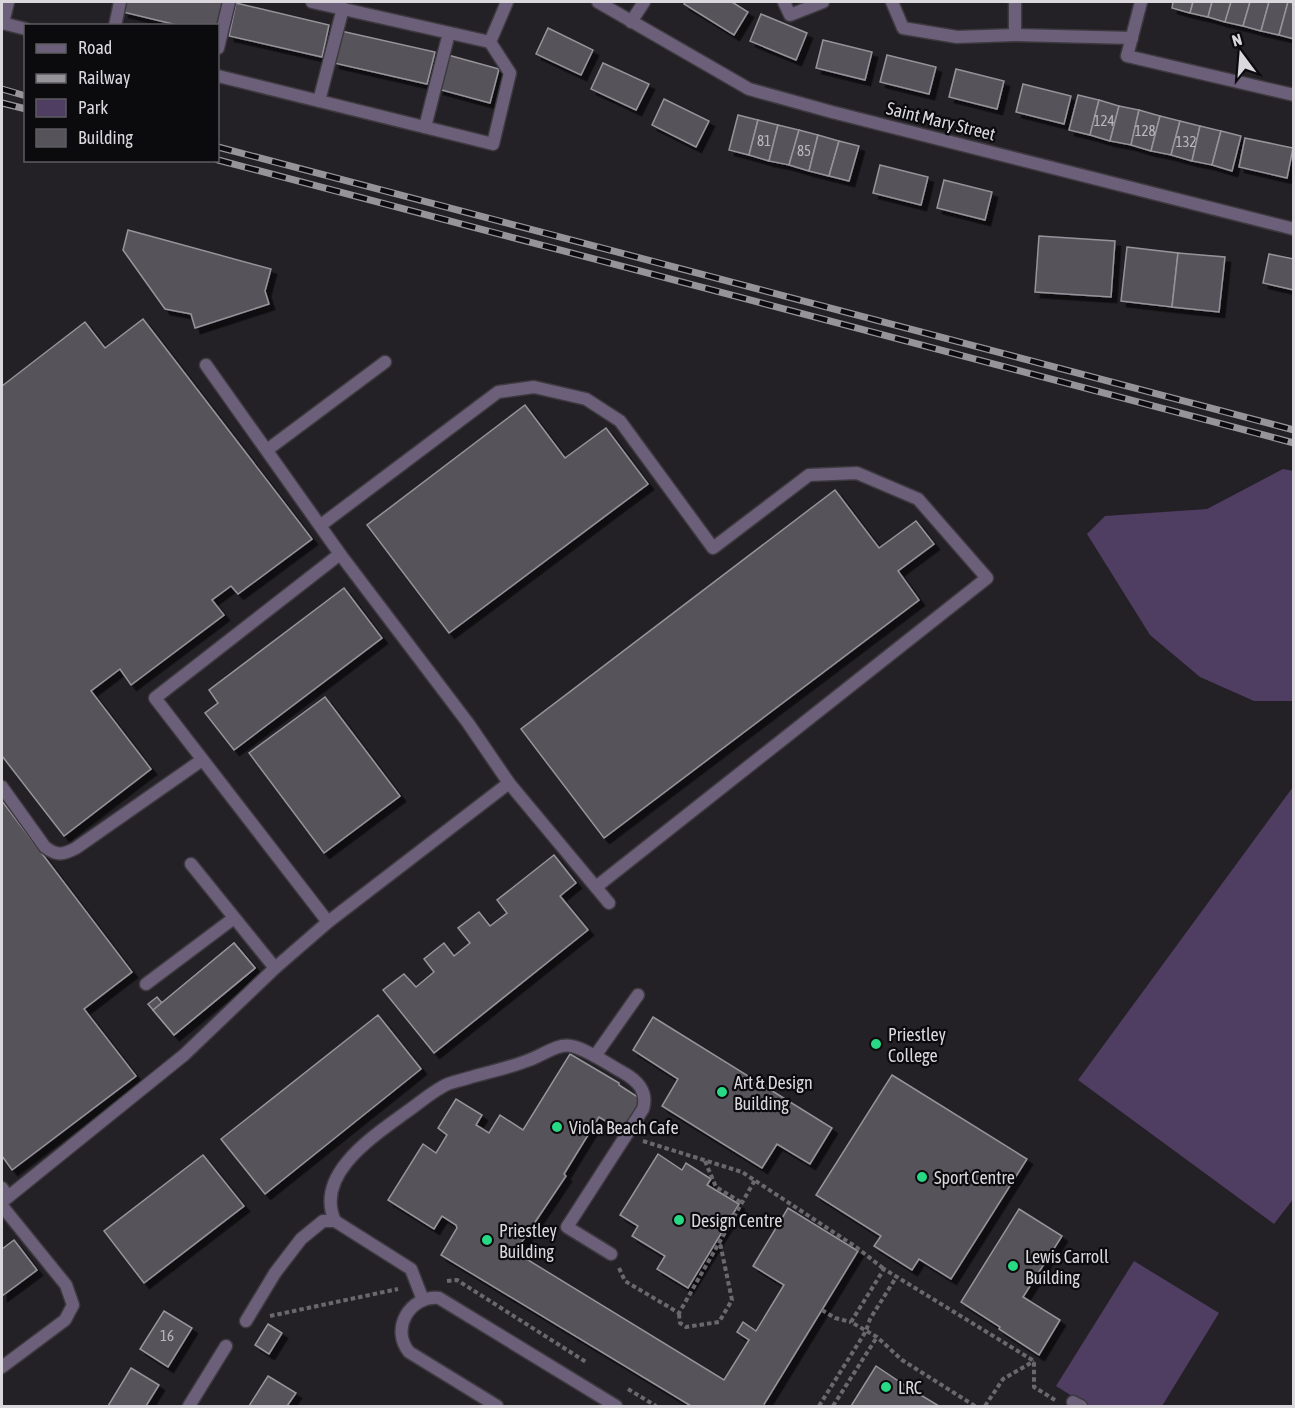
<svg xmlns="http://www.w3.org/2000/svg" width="1295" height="1408" font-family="'Asap Condensed',sans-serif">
  <defs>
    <filter id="shadow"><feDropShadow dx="5.5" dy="5.5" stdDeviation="0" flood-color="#0009"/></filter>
  </defs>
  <rect width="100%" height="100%" fill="#232026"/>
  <g fill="#4f3d62">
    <path d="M1283,469l11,2 -1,230h-39l-54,-24 -50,-42 -63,-101 18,-18 102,-7z"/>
    <path d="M1293,787l1,411 -20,26 -196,-144z"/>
    <path d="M1134,1261l85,52 -57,93h-74l-32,-20z"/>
  </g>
  <g fill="#56535a" stroke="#97939b" stroke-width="1.5" filter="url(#shadow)">
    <path d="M126,2h98l-6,24h-37l-58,-14z"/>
    <path d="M685,2h47l16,10 -14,23 -50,-31z"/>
    <path d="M1173,2h20l-3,11 -18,-5z"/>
    <path d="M1193,2h19l-4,15 -18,-4z"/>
    <path d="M1212,2h19l-6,20 -17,-5z"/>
    <path d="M1231,2h19l-7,24 -18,-4z"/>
    <path d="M1250,2h19l-8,29 -18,-5z"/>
    <path d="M1269,2h19l-9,33 -18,-4z"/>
    <path d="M1288,2l6,1v36l-15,-4z"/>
    <path d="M236,3l93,22 -7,32 -93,-21z"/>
    <path d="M761,14l46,19 -11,27 -46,-19z"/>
    <path d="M548,28l45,22 -12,25 -45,-21z"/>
    <path d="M341,31l94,21 -8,32 -93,-21z"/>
    <path d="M823,40l49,12 -7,28 -49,-12z"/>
    <path d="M448,55l51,14 -9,34 -52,-14z"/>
    <path d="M887,55l49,12 -7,27 -49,-12z"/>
    <path d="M603,63l46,21 -13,26 -45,-21z"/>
    <path d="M956,69l48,12 -7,28 -48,-12z"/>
    <path d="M1023,84l48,12 -7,28 -48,-12z"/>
    <path d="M1078,95l21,5 -9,35 -21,-5z"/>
    <path d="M664,99l45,22 -13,26 -44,-22z"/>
    <path d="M1099,100l20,6 -9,35 -20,-6z"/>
    <path d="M1119,106l20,4 -8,35 -21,-4z"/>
    <path d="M1139,110l21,6 -9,35 -20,-6z"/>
    <path d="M738,115l20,5 -9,35 -20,-5z"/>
    <path d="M1160,116l20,5 -9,34 -20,-4z"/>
    <path d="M758,120l20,5 -9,36 -20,-6z"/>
    <path d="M1180,121l20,5 -8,35 -21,-6z"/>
    <path d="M778,125l21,5 -10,35 -20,-4z"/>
    <path d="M1200,126l21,5 -9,34 -20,-4z"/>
    <path d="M799,130l19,5 -9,36 -20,-6z"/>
    <path d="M1221,131l20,5 -9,35 -20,-6z"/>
    <path d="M818,135l21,6 -10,35 -20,-5z"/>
    <path d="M1245,138l48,10 -6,30 -48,-11z"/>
    <path d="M839,141l20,5 -10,35 -20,-5z"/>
    <path d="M880,165l48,12 -7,28 -48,-12z"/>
    <path d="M944,180l48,12 -7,28 -48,-12z"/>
    <path d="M128,230l143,39 -6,22 4,13 -74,24 -4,-14 -26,-5 -42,-59z"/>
    <path d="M1039,236l76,5 -4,56 -76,-5z"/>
    <path d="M1127,247l51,6 -6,54 -51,-6z"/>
    <path d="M1178,253l47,4 -6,55 -47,-5z"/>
    <path d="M1269,254l25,5v31l-31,-7z"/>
    <path d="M143,319l169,220 -74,55 -7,-8 -19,14 12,15 -93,70 -11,-16 -29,22 60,78 -87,67 -62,-80v-370l83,-64 20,26z"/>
    <path d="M525,405l40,53 41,-30 42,56 -199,149 -82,-108z"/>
    <path d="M835,490l44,58 37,-27 18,23 -36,27 21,29 -315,238 -83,-109z"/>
    <path d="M344,588l38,50 -148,112 -29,-37 13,-10 -9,-13z"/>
    <path d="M325,697l75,99 -76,57 -75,-100z"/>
    <path d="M2,801l130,171 -48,37 52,67 -124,94 -10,-14z"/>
    <path d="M554,855l22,28 -16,13 28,34 -154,123 -51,-63 21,-16 12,13 18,-15 -10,-13 20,-16 10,13 16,-13 -12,-15 21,-16 11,14 17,-13 -10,-13z"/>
    <path d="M234,943l21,25 -81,67 -26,-31 9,-7 5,6z"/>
    <path d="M234,943l21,25 -81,67 -21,-25z"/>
    <path d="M378,1015l43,54 -156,125 -44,-55z"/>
    <path d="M653,1017l179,111 -22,36 -33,-20 -15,24 -100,-62 16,-27 -45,-29z"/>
    <path d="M570,1054l49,29v2l25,16 -20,31 -25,-15 -35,57 2,2 -51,76 209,128 25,-40 -12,-8 6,-10 13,9 28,-46 -31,-19 35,-58 70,43 -95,155h-72l-250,-151 16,-27 -1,-3 -14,-9 -8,13 -46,-29 35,-56 13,9 11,-18 -9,-7 18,-29 26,16 -6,10 13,8 11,-18 23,15z"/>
    <path d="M892,1075l135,84 -76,120 -32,-20 -7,11 -38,-24 7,-10 -65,-41z"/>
    <path d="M658,1154l24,16 4,-7 25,16 -4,6 32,19 -51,84 -31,-19 8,-13 -33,-20 6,-10 -18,-11z"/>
    <path d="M203,1155l41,51 -100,77 -40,-52z"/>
    <path d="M1019,1209l43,27 -39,61 37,23 -21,35 -40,-26 1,-2 -39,-25z"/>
    <path d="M14,1240l23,30 -35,26v-47z"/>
    <path d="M164,1311l28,17 -24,39 -28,-18z"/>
    <path d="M268,1324l14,9 -13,21 -14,-9z"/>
    <path d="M876,1366l33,22 30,18h-88z"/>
    <path d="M131,1368l28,17 -13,21h-38z"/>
    <path d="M268,1376l28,17 -9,13h-38z"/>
  </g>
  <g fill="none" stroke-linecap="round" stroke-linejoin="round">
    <defs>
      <g id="service">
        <path d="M784,2l6,13 33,-13"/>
        <path d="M892,2l11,26 54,9 58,-2 117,3"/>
        <path d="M1141,2l-14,54 167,39"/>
        <path d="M2,23l24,6"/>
        <path d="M3,23l5,-21"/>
        <path d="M115,26l5,-24"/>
        <path d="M1015,35v-33"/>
        <path d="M218,48l11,-46"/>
        <path d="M218,76l275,68 17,-71 -20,-31"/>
        <path d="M319,101l24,-93"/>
        <path d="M425,127l24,-94"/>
        <path d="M206,365l134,189 128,169 41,60 100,120"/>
        <path d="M267,450l118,-88"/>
        <path d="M321,525l177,-133 36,-5 52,12 34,22 93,127 96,-73 48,-2 61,26 69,79 -391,309"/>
        <path d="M2,787l43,60c12,9 18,8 31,1l126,-88"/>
        <path d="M191,864l84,104"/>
        <path d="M328,922l-173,-224 185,-144"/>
        <path d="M146,984l88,-66"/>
        <path d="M595,1056l43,-61"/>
        <path d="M2,1188l6,9 176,-142 91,-87 53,-46 181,-139"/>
        <path d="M2,1206l64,79 7,20 -8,15 -63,47"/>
        <path d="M335,1221c-21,-46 37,-84 70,-108 12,-8 24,-19 37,-26 7,-5 17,-6 26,-9 20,-6 41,-10 61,-18 12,-4 29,-17 42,-14 14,2 40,20 53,27 14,8 24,19 19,36l-76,118 44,27"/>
        <path d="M246,1321l29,-48 26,-34 22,-18h12l76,48 12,31"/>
        <path d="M1073,1402l8,4"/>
        <path d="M497,1406l-88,-54c-19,-23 1,-57 30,-54l177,108"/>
      </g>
      <g id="minor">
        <path d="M312,2l178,40 17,-40"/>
        <path d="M598,2l151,87 83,23 462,117"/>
        <path d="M631,22l13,-20"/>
        <path d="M2,1202l6,-5"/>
        <path d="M189,1406l37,-60"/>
      </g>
    </defs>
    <use href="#service" stroke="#3d3a3f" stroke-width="15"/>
    <use href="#minor" stroke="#3d3a3f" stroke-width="15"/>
    <g stroke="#6b686d" stroke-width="4" stroke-dasharray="4.5 3" stroke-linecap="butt">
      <path d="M643,1141l99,31 114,75 28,22"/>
      <path d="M705,1161l11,26 26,16"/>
      <path d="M619,1268l6,13 54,32 76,-133"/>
      <path d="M447,1281l10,-1 129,82"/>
      <path d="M822,1310l13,8 16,4"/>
      <path d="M679,1314l1,9 6,4 33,-5 13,-22 -12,-57"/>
      <path d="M270,1316l128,-27"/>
      <path d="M628,1389l28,17"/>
      <path d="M763,1406h1"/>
      <path d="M819,1406l47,-75 4,-12 27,-43"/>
      <path d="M833,1406l44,-69"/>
      <path d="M975,1406l-73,-46 -25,-23 -26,-15 33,-53 150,92v26l21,13"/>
      <path d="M985,1406l18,-27 31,-18"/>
    </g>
    <use href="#service" stroke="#6c5f7a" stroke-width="12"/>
    <use href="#minor" stroke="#6c5f7a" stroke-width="12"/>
    <defs>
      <g id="rail">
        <path d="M2,89l24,7"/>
        <path d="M2,103l24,6"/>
        <path d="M218,147l1076,283"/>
        <path d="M218,160l1076,283"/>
      </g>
    </defs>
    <use href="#rail" stroke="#979499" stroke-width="7"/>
    <use href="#rail" stroke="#0b0a0d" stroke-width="4.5" stroke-dasharray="14" stroke-linecap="butt"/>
  </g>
  <g fill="#27d885" stroke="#0b0a0d" stroke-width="2">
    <circle cx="876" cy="1044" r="6"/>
    <circle cx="722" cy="1092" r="6"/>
    <circle cx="557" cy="1127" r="6"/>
    <circle cx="922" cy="1177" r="6"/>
    <circle cx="679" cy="1220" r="6"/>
    <circle cx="487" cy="1240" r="6"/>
    <circle cx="1013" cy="1266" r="6"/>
    <circle cx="886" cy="1387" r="6"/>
  </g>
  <g text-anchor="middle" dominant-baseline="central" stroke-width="4.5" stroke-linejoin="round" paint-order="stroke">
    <g font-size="15" fill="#b9b7bc">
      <text x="1104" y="120">124</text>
      <text x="1145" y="130">128</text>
      <text x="764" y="140">81</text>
      <text x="1186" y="141">132</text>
      <text x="804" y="150">85</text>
      <text x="167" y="1335">16</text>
    </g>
    <g font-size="18" fill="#dad8dc" stroke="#0b0a0d">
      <text transform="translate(941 121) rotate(14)">Saint Mary Street</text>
    </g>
    <g font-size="18" fill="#dad8dc" stroke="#0b0a0d" text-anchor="start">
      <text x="888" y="1034">Priestley<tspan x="888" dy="21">College</tspan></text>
      <text x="734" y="1082">Art &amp; Design<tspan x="734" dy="21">Building</tspan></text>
      <text x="569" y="1127">Viola Beach Cafe</text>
      <text x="934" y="1177">Sport Centre</text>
      <text x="691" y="1220">Design Centre</text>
      <text x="499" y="1230">Priestley<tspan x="499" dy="21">Building</tspan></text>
      <text x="1025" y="1256">Lewis Carroll<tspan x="1025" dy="21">Building</tspan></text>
      <text x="898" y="1387">LRC</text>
    </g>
  </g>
  <rect width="1295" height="1408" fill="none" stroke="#dad8dc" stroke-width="6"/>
  <rect x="24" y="24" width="195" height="138" fill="#0b0a0d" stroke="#5e5c60" stroke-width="1.5"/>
  <rect x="36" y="44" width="30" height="9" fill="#6c5f7a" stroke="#5e5c60" stroke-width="1.5"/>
  <text x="78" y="54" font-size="18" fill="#dad8dc">Road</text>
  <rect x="36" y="74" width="30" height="9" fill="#979499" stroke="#5e5c60" stroke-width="1.5"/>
  <text x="78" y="84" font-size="18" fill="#dad8dc">Railway</text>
  <rect x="36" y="99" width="30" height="18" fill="#4f3d62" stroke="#5e5c60" stroke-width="1.5"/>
  <text x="78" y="114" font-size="18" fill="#dad8dc">Park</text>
  <rect x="36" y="129" width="30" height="18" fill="#56535a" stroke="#5e5c60" stroke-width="1.5"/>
  <text x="78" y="144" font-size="18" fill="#dad8dc">Building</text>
  <g transform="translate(1241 54) rotate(344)" stroke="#0b0a0d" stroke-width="4.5" paint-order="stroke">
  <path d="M0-4.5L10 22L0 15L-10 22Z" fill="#dad8dc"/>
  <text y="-9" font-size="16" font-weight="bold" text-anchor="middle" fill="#dad8dc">N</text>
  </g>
</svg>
